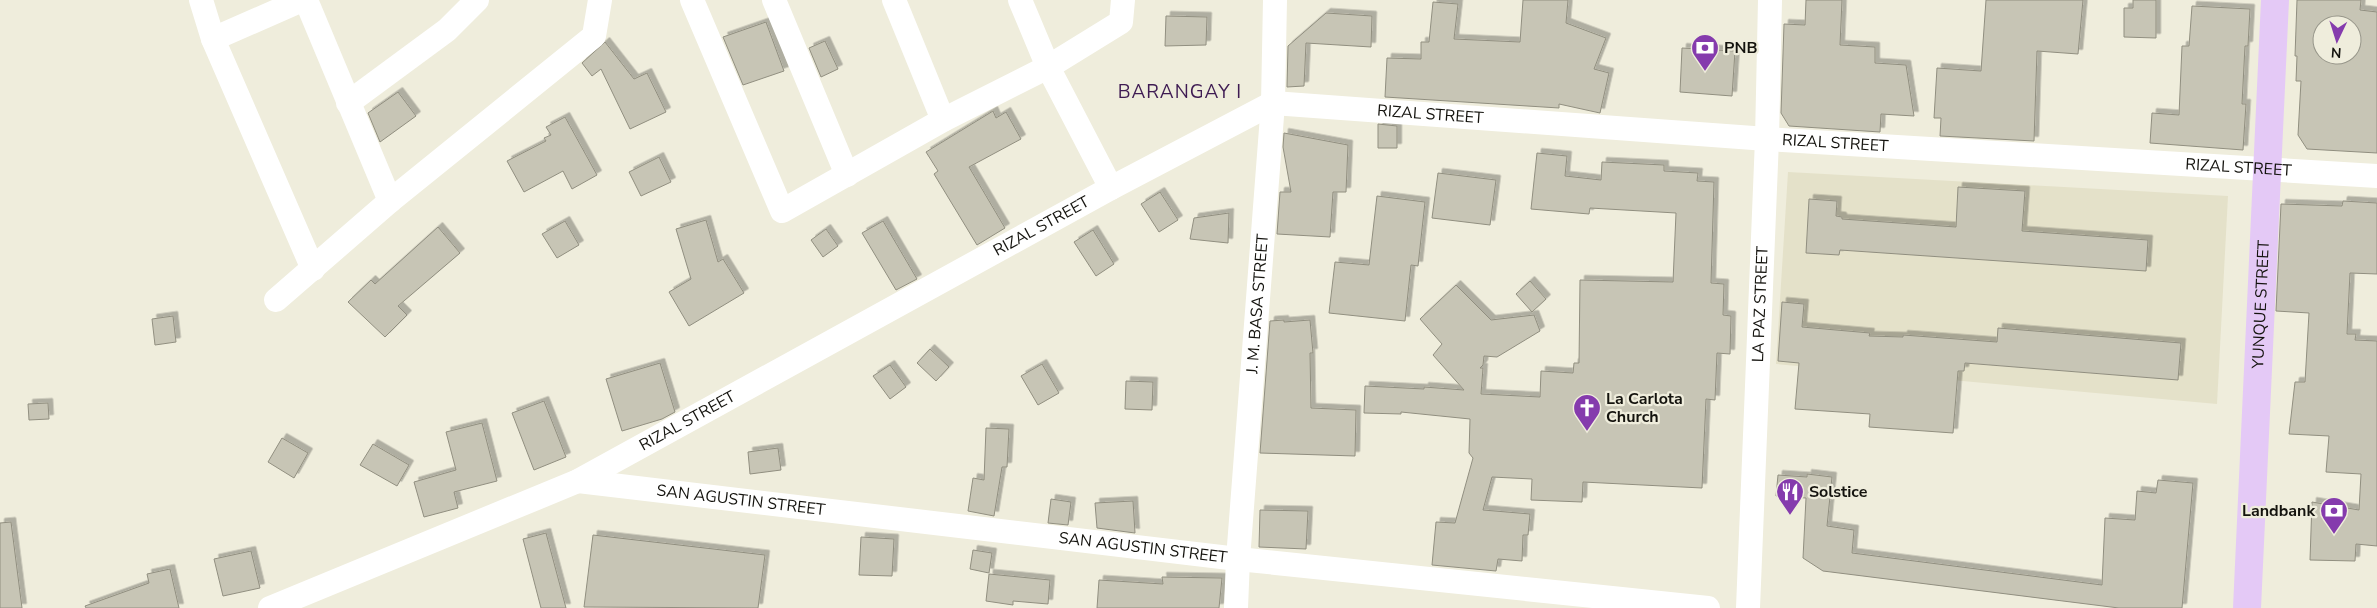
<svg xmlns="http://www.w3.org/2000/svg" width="2377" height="608" font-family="'Nunito Sans',sans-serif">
  <defs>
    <filter id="shadow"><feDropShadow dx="4.5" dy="-4.5" stdDeviation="0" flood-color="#0004"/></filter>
  </defs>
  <rect width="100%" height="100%" fill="#efeddc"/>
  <path fill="#e4e1c9" d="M1788,172l440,24 -11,208 -441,-40z"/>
  <g fill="#c7c5b5" stroke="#918f80" fill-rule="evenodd" filter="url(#shadow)">
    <path d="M1523,0h45l-2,23 40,15 -12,31 15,4 -9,40 -41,-9v4l-174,-11 2,-39 34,1v-17h8l4,-40 25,2 -4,35 66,3z"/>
    <path d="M1806,0h36l-2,45 35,2v16l31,2 8,51 -33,-2 -1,18 -91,-6 -8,-13 3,-89 21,1z"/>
    <path d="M1986,0h97l-5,54 -41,-3 -3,90 -94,-5 1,-18h-7l3,-50 44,3z"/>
    <path d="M2133,0h23v38l-32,-1v-29h9z"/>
    <path d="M2297,0h64l-1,10 17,2v141l-70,-4 -9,-14 3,-54h-5l1,-25h-2zM2322,25h30v30h-30z"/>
    <path d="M2192,6l58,3 -2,37h-3l-3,58h4l-3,46 -93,-7 2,-30 27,2 3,-69h7z"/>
    <path d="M1326,13l46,3 -1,31 -65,-4 -2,43 -17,1 1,-41z"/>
    <path d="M1166,16l41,1 -1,28 -41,1z"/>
    <path d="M766,22l18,49 -41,14 -20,-48z"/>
    <path d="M825,41l13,28 -17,8 -12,-29z"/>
    <path d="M605,42l29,37 13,-6 19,39 -36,17 -29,-60 -9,7 -10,-13z"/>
    <path d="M1682,48l53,3 -3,45 -52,-4z"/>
    <path d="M398,92l18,24 -36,26 -12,-29z"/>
    <path d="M993,111l3,7 10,-6 15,27 -52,28 36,61 -28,17 -43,-71 4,-3 -12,-19z"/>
    <path d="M565,117l32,58 -25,14 -9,-18 -39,21 -17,-31 39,-20 -2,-3 7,-3 -5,-8z"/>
    <path d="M1378,124l19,2v22h-19z"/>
    <path d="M1284,133l64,12 -2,47h-13l-3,45 -53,-3 3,-42h11l-8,-45z"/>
    <path d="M1537,153l30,3 -2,20 36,4 1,-18 62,3v6l34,2 -1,8 17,1 -3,101 13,1 -1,31 8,1 -1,38 -13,-1 -2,47 -9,-1 -4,89 -119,-6 -1,20 -51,-2 1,-21 -40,-2 -9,33 47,4 -2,21h-5l-1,26 -24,-2 -2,12 -64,-6 4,-43 19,1 18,-65 -4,-5 1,-34 -69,-7v2l-37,-1 1,-27 59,3v-2l40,3 -31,-35 9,-11 -22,-25 36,-34 35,35 43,-5 6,16 -43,26 -13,-1 -1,9 -3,3h3l-2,26 59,3 1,-26 32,2 1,-10h5l1,-83 93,2 3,-69 -86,-5 -1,6 -58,-5z"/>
    <path d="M659,157l12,25 -30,14 -12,-24z"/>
    <path d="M1438,173l58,7 -6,45 -58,-7z"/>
    <path d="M1958,187l67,4 -3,40 126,9 -2,31 -306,-21 -1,5 -33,-2 3,-54 28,2 -1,15 6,1v2l114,8z"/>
    <path d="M1160,192l18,28 -19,12 -18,-28z"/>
    <path d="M1377,196l48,6 -7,64 -7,-1 -6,56 -76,-8 6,-51 34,3z"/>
    <path d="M2343,201l34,2v71l-27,-1 -3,61h9l-1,6 22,1v205l-21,-2 -1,17 -45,-1 2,-58 47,8 2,-36 -35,-2 3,-36 -40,-2 6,-52h10l4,-69 -33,-2 5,-107 61,2z"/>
    <path d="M1229,213l-1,30 -38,-4 4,-21z"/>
    <path d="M706,220l12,42 5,-3 21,34 -55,33 -20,-34 22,-13 -15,-50z"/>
    <path d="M565,221l14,24 -22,13 -15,-24z"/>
    <path d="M883,221l34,58 -21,11 -34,-57z"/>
    <path d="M438,227l22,26 -62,53 9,9 -22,22 -37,-35 23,-22 4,4z"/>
    <path d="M826,229l12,17 -15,11 -12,-17z"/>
    <path d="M1093,230l21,34 -18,12 -22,-34z"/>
    <path d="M1530,281l16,18 -14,13 -16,-18z"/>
    <path d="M1782,302l22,2 -2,23 68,6 -1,3 34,1v-2l94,7 1,-14 183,15 -3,37 -213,-17 -1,8h-6l-5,62 -84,-6 1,-13 -75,-5 4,-46 -21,-2z"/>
    <path d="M173,316l3,26 -21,3 -3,-26z"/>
    <path d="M1284,320v2l26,-2 3,33h-3l1,55 45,2 -1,46 -95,-3 10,-132z"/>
    <path d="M930,349l19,18 -13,14 -19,-18z"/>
    <path d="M660,363l15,49 -13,7 -40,12 -16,-52z"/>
    <path d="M1042,364l17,29 -21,12 -17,-29z"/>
    <path d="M890,365l16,22 -16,12 -17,-23z"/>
    <path d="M1126,381l27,1 -1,28 -27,-1z"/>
    <path d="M544,401l22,56 -32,13 -22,-57z"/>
    <path d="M48,403l1,16 -20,1 -1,-16z"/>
    <path d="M482,423l15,58 -43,11 4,16 -34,9 -10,-35 42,-12 -10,-38z"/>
    <path d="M986,428l23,1 -2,38h-5l-8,49 -26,-5 5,-33 11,2z"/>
    <path d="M282,438l26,15 -14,25 -26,-16z"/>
    <path d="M373,444l36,21 -12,21 -37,-21z"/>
    <path d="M778,448l3,22 -31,4 -2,-22z"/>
    <path d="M1807,474l25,3 -5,49 27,4 -2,23 250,32 3,-67 30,2 2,-29 19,2 2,-13 35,3 -11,125h-63l-296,-37 -20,-13 3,-60 -30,-2 2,-21 29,2z"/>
    <path d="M1051,499l20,3 -3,23 -20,-2z"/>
    <path d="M1133,501l2,32 -38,-5 -2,-25z"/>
    <path d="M1260,510l48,1 -2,38 -47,-2z"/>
    <path d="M11,522l11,86h-22v-85z"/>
    <path d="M546,533l20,75h-25l-18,-69z"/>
    <path d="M593,535l172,20 -7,53 -174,-1z"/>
    <path d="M861,537l33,2 -2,37 -33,-1z"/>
    <path d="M973,550l19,3 -3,20 -19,-4z"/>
    <path d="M251,551l9,37 -37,8 -9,-37z"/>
    <path d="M170,569l9,39h-93l-1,-2 64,-23 -2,-9z"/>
    <path d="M989,574l61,6 -2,24 -35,-3v4l-27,-4z"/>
    <path d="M1162,577l60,1 -3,30h-122l2,-28 64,4z"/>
  </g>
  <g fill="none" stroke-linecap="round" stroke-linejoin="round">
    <g stroke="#fff" stroke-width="24">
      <path d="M201,0l12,39 100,230"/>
      <path d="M306,0l84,201"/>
      <path d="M692,0l90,211 161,-91 105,-53 73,-45 2,-22"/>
      <path d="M774,0l73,175"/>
      <path d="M894,0l49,120"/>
      <path d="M1020,0l28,67 63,121"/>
      <path d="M213,39l89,-39"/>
      <path d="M348,103l99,-73 30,-30"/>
      <path d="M276,300l114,-99 204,-165 6,-36"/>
      <path id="s1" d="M578,481l660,78 470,49"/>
      <path id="s2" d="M270,608l308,-127 533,-293 162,-85 494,36 610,37"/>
      <path id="s3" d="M1236,608l2,-49 35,-456 2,-103"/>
      <path id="s4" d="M1748,608l19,-469 3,-139"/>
    </g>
    <path stroke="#e4c9f6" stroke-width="28" id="s5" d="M2247,608l28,-608"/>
  </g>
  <defs>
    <symbol id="bank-pin" viewBox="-11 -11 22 30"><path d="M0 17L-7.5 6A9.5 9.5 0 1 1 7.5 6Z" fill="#853bad" stroke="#efeddc"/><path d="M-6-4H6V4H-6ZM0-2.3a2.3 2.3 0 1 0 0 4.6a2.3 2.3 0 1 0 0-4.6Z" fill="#fff"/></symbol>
    <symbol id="church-pin" viewBox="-11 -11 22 30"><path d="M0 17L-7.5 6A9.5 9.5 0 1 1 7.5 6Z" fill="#853bad" stroke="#efeddc"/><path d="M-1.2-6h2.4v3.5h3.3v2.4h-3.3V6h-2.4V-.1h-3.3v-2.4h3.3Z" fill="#fff"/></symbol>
    <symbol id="restaurant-pin" viewBox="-11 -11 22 30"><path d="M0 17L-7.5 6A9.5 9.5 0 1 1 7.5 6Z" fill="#853bad" stroke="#efeddc"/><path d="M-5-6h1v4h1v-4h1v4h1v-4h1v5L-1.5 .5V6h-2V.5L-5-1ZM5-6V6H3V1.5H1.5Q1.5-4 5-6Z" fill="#fff"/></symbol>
  </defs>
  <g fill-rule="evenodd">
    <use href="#bank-pin" x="1689" y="32" width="32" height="43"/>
    <use href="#church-pin" x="1571" y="392" width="32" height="43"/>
    <use href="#restaurant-pin" x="1774" y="476" width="32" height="43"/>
    <use href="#bank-pin" x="2318" y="495" width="32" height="43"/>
  </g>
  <g text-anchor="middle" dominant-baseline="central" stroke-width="4.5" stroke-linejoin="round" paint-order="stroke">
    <g font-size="16" font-weight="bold" fill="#14130e" stroke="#efeddc" text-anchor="start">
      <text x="1724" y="48">PNB</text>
      <text x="1606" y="399">La Carlota<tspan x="1606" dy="18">Church</tspan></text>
      <text x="1809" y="492">Solstice</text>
      <text x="2315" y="511" text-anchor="end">Landbank</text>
    </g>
    <g font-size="16" fill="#14130e" stroke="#efeddc">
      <text stroke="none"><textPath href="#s2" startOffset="1282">RIZAL STREET</textPath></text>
      <text stroke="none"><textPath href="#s2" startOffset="1688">RIZAL STREET</textPath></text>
      <text stroke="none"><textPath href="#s2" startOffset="2092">RIZAL STREET</textPath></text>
      <text stroke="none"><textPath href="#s2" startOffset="862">RIZAL STREET</textPath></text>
      <text stroke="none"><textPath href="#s3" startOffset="305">J. M. BASA STREET</textPath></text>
      <text stroke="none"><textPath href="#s4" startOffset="304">LA PAZ STREET</textPath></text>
      <text stroke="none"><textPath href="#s5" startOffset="304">YUNQUE STREET</textPath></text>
      <text stroke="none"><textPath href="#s2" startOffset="458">RIZAL STREET</textPath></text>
      <text stroke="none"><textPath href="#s1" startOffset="164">SAN AGUSTIN STREET</textPath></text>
      <text stroke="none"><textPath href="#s1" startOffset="569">SAN AGUSTIN STREET</textPath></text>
    </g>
    <g font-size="19" letter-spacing="1" fill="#3e1b52" stroke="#efeddc">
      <text x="1180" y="92">BARANGAY I</text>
    </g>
  </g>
  <g transform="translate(2337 40) rotate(184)"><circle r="24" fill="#efeddc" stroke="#97968a"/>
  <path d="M0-4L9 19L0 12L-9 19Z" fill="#853bad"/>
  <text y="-8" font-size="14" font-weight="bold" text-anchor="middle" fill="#14130e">N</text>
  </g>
</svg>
